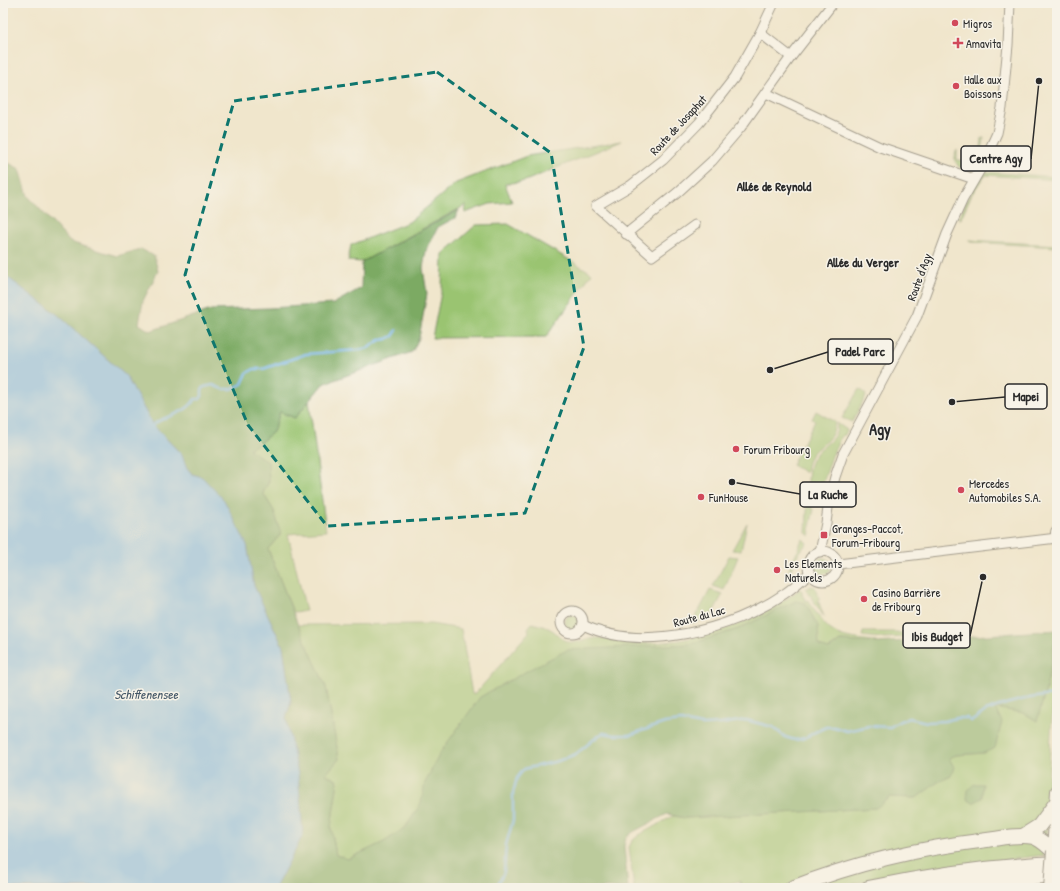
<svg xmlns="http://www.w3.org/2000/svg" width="1060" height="891" font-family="'Patrick Hand',sans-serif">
  <rect width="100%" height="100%" fill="#f7f3e8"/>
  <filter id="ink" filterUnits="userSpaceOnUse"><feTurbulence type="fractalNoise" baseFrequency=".025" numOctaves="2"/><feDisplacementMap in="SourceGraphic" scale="8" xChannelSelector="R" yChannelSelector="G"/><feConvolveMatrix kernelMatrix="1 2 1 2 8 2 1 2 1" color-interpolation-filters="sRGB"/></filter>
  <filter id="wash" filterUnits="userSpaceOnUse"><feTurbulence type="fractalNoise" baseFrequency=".012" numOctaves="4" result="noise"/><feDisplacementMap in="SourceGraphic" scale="16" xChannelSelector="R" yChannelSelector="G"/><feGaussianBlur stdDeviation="0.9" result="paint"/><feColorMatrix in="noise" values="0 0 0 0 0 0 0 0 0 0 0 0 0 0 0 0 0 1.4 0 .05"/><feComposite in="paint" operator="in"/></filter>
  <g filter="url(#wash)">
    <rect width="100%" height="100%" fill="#f0e6cc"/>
    <g fill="#9ac471" stroke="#62784e">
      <path d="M982,138h2c-1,10 -5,27 -16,32l-9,-3c-4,-5 -6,-11 -2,-17v10l17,1 1,-13h6z"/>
      <path d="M622,141l-97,40 -20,3 7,18 -22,2 -25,9 1,-8 -104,57 -14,-1 3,-16 58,-23 47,-39 71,-27z"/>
      <path d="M986,172l71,5v3l-72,-5 -13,19 -12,26 -2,-1c6,-12 17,-40 28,-47z"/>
      <path d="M508,224l84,49 -46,64 -114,1 10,-50 1,-34 33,-29z"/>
      <path d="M969,240l88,5v11l-1,-9 -86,-5z"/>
      <path d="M859,389l5,3 2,4 -14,26 -10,-4z"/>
      <path d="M309,401l17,130 -38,3 18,77 -13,1 -25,-63 13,-15 -7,-23 -11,-18 6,-12 -20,-32 9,-5 15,-12 7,-20 15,6z"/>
      <path d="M816,411l19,11c-2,21 -13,19 -23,32 -4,6 -5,12 -6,19l-14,-8 23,-44 -3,-2z"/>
      <path d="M837,423l10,7 -2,5 -4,1 -9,20 -10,30h-14c0,-11 0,-22 7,-31 8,-11 23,-14 22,-32z"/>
      <path d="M808,489h3v19l3,1 -5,22 2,1 -1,4 -4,-3z"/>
      <path d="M747,523l-6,28 -9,-1z"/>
      <path d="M803,539l4,4 -8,10 -10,20c0,-9 4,-15 9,-22 3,-5 0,-6 5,-12z"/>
      <path d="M729,556l9,1 -14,33 -11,-4z"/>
      <circle cx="823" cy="566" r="8"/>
      <path d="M811,586l4,1 5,12 -2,1 6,17 -18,-28z"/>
      <path d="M800,589l3,3 -2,1 5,8 2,-1c22,35 25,37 67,41l2,2 -37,-2 -11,8 -11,-3v-20l-13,-23 -9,-2 -58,28 -47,15 -60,3 -206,136c-1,7 -1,15 -4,21 -16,33 -43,41 -73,55l-12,-4 -5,-28 7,-46 -12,-7 13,-15 -13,-72 -28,-62 133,-1 30,5 11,65h3l54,-62 -1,-4 4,-5c6,2 14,3 20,7 6,4 9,10 17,12 9,2 21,-5 33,-4 10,0 20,5 30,5 47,2 95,-11 137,-33 11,-6 21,-14 31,-21z"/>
      <path d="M710,590l13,4 -12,22 -19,8z"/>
      <circle cx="572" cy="622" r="7"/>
      <path d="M863,632h34l12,3 1,2 -30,1 -18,-2z"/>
      <path d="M1057,632l-12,202 2,-12h1l-1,15h-2l-1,18 -151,20 -59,13h-104l11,-2 -1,-5 -31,7h-75l-5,-41 3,-6 7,-6 34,-19 12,2 190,-10 15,-11 26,1 22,-16 13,-6 -2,-18 7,-3 28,-2 11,-45 29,5 13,8 9,-32z"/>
    </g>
    <g fill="#7baa63" stroke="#536a47">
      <path d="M3,160l17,9 8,27 42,46 47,14 24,-7 13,7 4,15 -15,30 -4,23 11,7 61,-21 59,-2 63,-4 28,-16 1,-26 97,-52 -4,8 -17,9 -12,24 -3,17 4,26 -8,44 -7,14 -89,32 -28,34 -15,-6 -7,20 -15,12 -9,5 19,13 1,19 -6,12 11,18 7,23 -13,15 30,76 28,62 13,72 -13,15 12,7 -7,46 5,28 12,4 36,-17 22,-15 15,-24 4,-20 15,-30 40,-56 52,-29 35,-18 124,-6 47,-15 58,-28 9,2 13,23 1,20 10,3 11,-8 37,2 180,-13 -11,59 -9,32 -13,-8 -29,-5 7,14 -7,26 -11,5 -28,2 -7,3 5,9 -3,9 -13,6 -22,16 -26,-1 -14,11 -191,10 -18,-4 -34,18 -7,6 -2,8 4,42h-353l28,-53 -5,-61 -12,-56 5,-16 -8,-55 -29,-61 -7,-41 -45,-68 -10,-3 -5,-6 -5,-13 -29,-30 -27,-49 -68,-61 -55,-41z"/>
      <path d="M974,784h9l-1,14 -9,5 -6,-4 1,-9z"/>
    </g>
    <path fill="#78b7eb" stroke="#52718b" d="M3,274l55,41 68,61 27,49 29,30 5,13 5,6 10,3 22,23 23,45 7,41 29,61 8,55 -5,16 12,56 5,61 -28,53h-272z"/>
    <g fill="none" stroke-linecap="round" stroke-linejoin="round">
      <g stroke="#78b7eb" stroke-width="2.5">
        <path d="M153,425c10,-9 25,-9 35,-18 3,-2 5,-5 7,-8h5l2,-3v-6l2,-3 9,-2 9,4h10l10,-5 5,-11 7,-4h9l43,-15 53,-4 9,-2 12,-8 7,-1 6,-3 4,-6"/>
        <path d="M496,888l8,-16 2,-27 7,-25v-27l4,-15 7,-9 34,-8 18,-7 22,-18 5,-3 12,2h14l36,-12 16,-2 21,4 19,-1 25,-4 27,7 12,10 10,3 10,-2 10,-6 11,-5h8l13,4 22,-5 21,1 10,-6 9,-3 18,4 17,-1 13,-3h10l4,3c7,-2 9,-7 15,-10 22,-9 47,-15 71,-16"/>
      </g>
    </g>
  </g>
  <g filter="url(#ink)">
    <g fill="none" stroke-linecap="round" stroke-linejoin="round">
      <defs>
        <g id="minor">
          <path d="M760,33l31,24"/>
          <path d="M766,93l114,54 94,32"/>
          <path d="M695,225l-43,31 -56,-50 34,-20 33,-26 36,-37 36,-46 25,-44 14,-30"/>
          <path d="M626,234l51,-41 35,-32 29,-34 50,-70 42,-54"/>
          <circle cx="823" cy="566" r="15"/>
          <path d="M820,552l6,-29 3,-23 6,-23 8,-23 74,-138 30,-82 16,-35 18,-31 16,-35 5,-25 6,-63 2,-42"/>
          <path d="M838,564l219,-26"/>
          <circle cx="572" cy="622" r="11"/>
          <path d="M583,625c59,28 149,5 201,-31 9,-6 17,-14 26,-21"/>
        </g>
        <g id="major">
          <path d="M1057,532v7"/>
          <path d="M1053,851l4,-60"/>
        </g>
        <g id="highway">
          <path d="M1023,836l16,-10 17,-23 1,2"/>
          <path d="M792,888c63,-25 128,-40 195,-48 15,-2 32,-6 46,-3 8,2 14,9 20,14"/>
          <path d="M868,888c62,-13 126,-22 189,-25"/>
          <path d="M935,888l59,-8 63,-5"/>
        </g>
      </defs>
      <use href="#minor" stroke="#494743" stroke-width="11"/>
      <use href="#major" stroke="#494743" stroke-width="14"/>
      <use href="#highway" stroke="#494743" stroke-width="16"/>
      <use href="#minor" stroke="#fff" stroke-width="9"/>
      <use href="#major" stroke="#fff" stroke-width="12"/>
      <use href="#highway" stroke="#fff" stroke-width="14"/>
      <defs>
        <path id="major-bridge" d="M1050,888l3,-37"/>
      </defs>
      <use href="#major-bridge" stroke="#494743" stroke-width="14" stroke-linecap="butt"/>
      <use href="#major-bridge" stroke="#fff" stroke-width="12"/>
    </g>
  </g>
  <path d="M0 0H1060V891H0ZM437,72l114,81 33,194 -59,166 -198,13 -79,-101 -63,-150 49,-174z" fill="#f0e6cc" fill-opacity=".55" fill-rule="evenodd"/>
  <path fill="none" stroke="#0f766e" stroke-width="3" stroke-dasharray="8 5" stroke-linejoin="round" d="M437,72l114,81 33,194 -59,166 -198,13 -79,-101 -63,-150 49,-174z"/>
  <g fill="#d1495b" stroke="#f7f3e8" stroke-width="1.5">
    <circle cx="955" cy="23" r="4"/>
    <path d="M956 37h4v4h4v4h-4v4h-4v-4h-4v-4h4z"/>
    <circle cx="956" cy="86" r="4"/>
    <circle cx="736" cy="449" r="4"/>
    <circle cx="961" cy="490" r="4"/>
    <circle cx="701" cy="497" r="4"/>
    <rect x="820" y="531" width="8" height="8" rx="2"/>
    <circle cx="777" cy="570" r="4"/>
    <circle cx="864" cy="599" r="4"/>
  </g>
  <g text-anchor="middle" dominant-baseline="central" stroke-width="3" stroke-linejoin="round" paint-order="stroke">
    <g font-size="12" fill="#2b2b2b" stroke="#f7f3e8" text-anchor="start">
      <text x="963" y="23">Migros</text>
      <text x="966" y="43">Amavita</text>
      <text x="964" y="79">Halle aux<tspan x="964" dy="14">Boissons</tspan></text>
      <text x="744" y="449">Forum Fribourg</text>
      <text x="969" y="483">Mercedes<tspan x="969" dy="14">Automobiles S.A.</tspan></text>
      <text x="709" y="497">FunHouse</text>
      <text x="832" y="528">Granges-Paccot,<tspan x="832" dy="14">Forum-Fribourg</tspan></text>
      <text x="785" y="563">Les Elements<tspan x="785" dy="14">Naturels</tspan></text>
      <text x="872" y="592">Casino Barrière<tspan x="872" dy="14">de Fribourg</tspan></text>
    </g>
    <g font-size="12" fill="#2b2b2b" stroke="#f7f3e8">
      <text transform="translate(678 125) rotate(-47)">Route de Josaphat</text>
      <text transform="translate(919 277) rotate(-70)">Route d'Agy</text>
      <text transform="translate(699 616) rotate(-15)">Route du Lac</text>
    </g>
    <g font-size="13" font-weight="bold" fill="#2b2b2b" stroke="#f7f3e8">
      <text x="774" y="186">Allée de Reynold</text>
      <text x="863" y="262">Allée du Verger</text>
    </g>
    <g font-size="13" font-style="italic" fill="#425565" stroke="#f7f3e8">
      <text x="146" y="694">Schiffenensee</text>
    </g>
    <g font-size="16" font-weight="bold" fill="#2b2b2b" stroke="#f7f3e8">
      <text x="880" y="429">Agy</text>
    </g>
  </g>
  <path fill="none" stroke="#2b2b2b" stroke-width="1.5" d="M1039 81L1031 159M770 370L828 352M952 402L1005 397M732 482L800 494M983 577L970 636"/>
  <g fill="#2b2b2b" stroke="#f7f3e8" stroke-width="1.5">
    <circle cx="1039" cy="81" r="4"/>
    <circle cx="770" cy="370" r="4"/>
    <circle cx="952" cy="402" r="4"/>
    <circle cx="732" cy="482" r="4"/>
    <circle cx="983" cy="577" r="4"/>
  </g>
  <g fill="#f7f3e8" stroke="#2b2b2b" stroke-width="1.5">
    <rect x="961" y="146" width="70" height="25" rx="4"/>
    <rect x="828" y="339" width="65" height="25" rx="4"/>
    <rect x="1005" y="384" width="42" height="25" rx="4"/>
    <rect x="800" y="482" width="56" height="25" rx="4"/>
    <rect x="903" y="623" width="67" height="25" rx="4"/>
  </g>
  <g font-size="13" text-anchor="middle" font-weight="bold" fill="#2b2b2b">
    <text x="996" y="163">Centre Agy</text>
    <text x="860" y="356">Padel Parc</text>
    <text x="1026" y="401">Mapei</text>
    <text x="828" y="499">La Ruche</text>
    <text x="937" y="641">Ibis Budget</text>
  </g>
  <rect width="1060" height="891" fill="none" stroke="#f7f3e8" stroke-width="16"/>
</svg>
